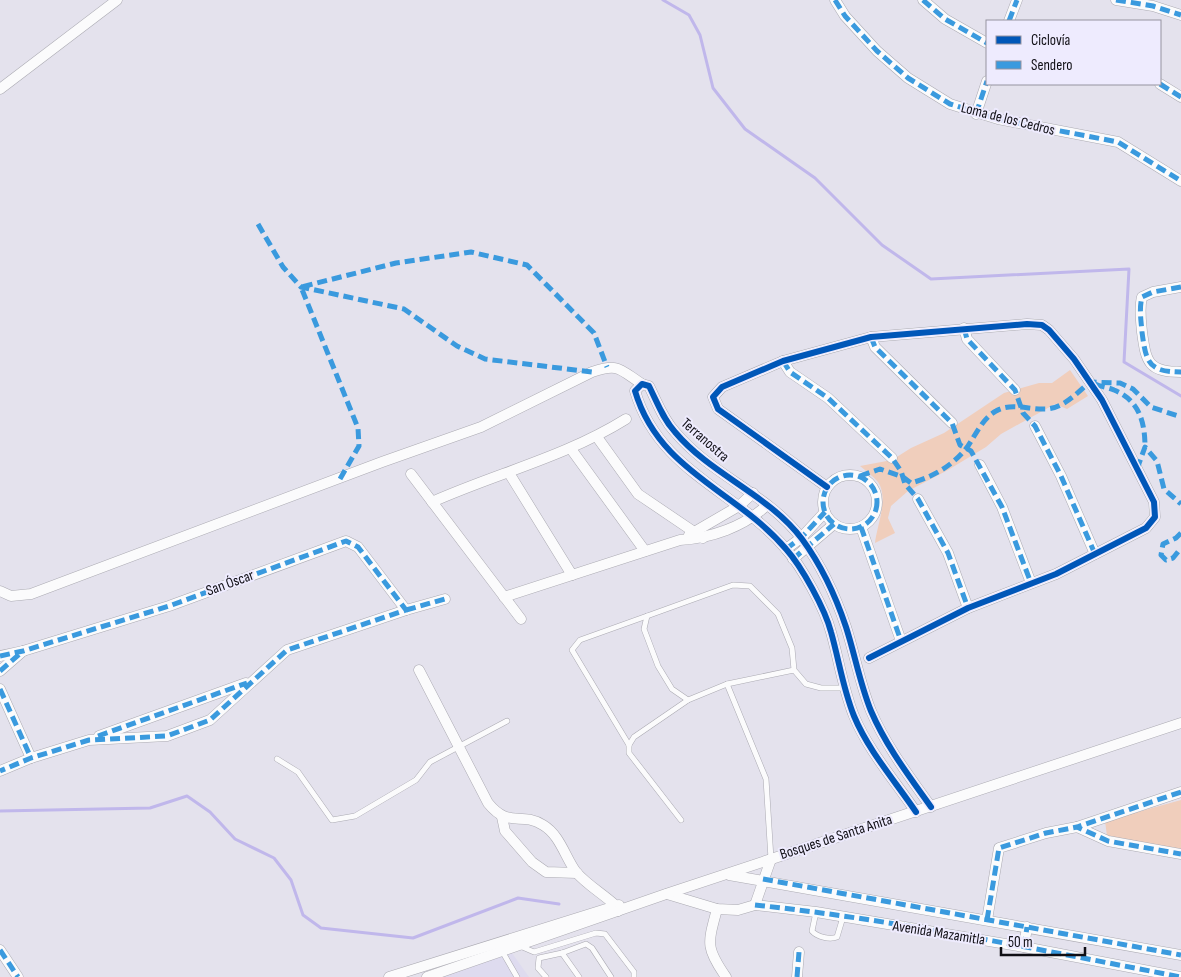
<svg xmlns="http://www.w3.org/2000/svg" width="1181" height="977" font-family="'Sofia Sans Condensed',sans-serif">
  <rect width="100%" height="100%" fill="#e4e2ed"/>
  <path fill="#dedbef" d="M512,953l17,24h-89z"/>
  <g fill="#f0cebc">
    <path d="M1070,370l18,26 -21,13 -12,-5 -54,30 -15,13 -38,23 -40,21 -17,15 -3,12 7,15 -20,10c2,-18 14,-45 3,-61 -5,-6 -12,-11 -18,-16l32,-6 19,-12 33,-15 60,-40 35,-10h13z"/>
    <path d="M1181,800v49l-74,-13 -2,-15z"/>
  </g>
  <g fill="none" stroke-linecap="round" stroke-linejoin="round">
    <g stroke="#c0b7eb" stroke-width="3">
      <path d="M663,0l26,15 11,20 13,53 32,41 70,49 67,67 49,34 198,-10 -5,93 57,34"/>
      <path d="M0,811l150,-3 37,-12 23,16 25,27 39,19 17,22 12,35 18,13 92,10 105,-40 41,6"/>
    </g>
    <defs>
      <g id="service">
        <path d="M794,670l-67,14 -39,16 -16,-11 -14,-23 -14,-37 3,-13 86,-31 17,1 28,28 14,34 2,22 12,14 15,4h23"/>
        <path d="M727,684l39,95 5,80"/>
        <path d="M629,745l-57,-95 8,-10 67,-24"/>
        <path d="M277,759l21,13 34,48 23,-4 61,-36 14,-18 77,-41"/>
        <path d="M681,820l-52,-67v-8l5,-8 54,-37"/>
        <path d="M816,912l-4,19c5,6 18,9 25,6l6,-20"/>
        <path d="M520,946l14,6 62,-19 9,1 29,38v5"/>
        <path d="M502,951l15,26"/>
        <path d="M562,953l17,24"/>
        <path d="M546,977l-8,-9 1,-10 23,-5 24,-9 6,4 19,29"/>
      </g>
      <g id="minor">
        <path d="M835,0l10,16 32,35 31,27 42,26 48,15 120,23 63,39"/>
        <path d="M923,0l22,19 42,24"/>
        <path d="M1116,0l37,6 28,9"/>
        <path d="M1009,21l8,-21"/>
        <path d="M1160,84l21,13"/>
        <path d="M0,89l117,-89"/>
        <path d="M976,114l11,-33"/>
        <path d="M1181,287l-28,5 -11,5c-3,12 -1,23 0,35 4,30 6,40 39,40"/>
        <path d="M964,328l3,11 48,51"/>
        <path d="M871,337l4,10 77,76"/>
        <path d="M783,361l7,11 38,26 64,60"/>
        <path d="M1035,426l26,50 34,78"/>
        <path d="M597,437l41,57 65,44"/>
        <path d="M571,449l74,102"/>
        <path d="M980,465l22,42 29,76"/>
        <path d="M509,473l63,102"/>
        <path d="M411,474l110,145"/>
        <circle cx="850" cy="502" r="27"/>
        <path d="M827,487l-109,-78 -5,-12 9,-10 61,-26 88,-24 156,-13 15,1 7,5 25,29 28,41 52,102 1,15 -9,11 -90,46 -88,34 -99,50"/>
        <path d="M918,499l30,54 20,55"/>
        <path d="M432,502c65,-29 133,-45 194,-83"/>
        <path d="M861,527l40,114"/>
        <path d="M689,535l50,-29 14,-13"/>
        <path d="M786,549l15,-11 24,-26"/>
        <path d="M793,559l41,-35"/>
        <path d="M0,591l11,5 20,-2 351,-132 99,-35 111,-55c27,-9 27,-3 50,12"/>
        <path d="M504,597l176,-57c31,-2 64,-13 87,-35"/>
        <path d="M406,610l39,-11"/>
        <path d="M0,656l23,-5 146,-45 177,-65 12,6 48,63 -119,40 -77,70 -43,16 -78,4 -58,18 -31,13"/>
        <path d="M419,670l69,133c21,26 32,8 55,22 17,10 22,32 33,47 10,12 27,22 39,33l3,6"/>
        <path d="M0,671l23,-20"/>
        <path d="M0,689l31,69"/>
        <path d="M99,736l147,-53"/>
        <path d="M1181,792l-104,35 31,14 73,13"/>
        <path d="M916,812c-21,-31 -48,-62 -62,-96 -11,-27 -15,-56 -23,-84 -6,-23 -29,-65 -45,-83 -50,-59 -127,-77 -151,-158l7,-7 7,2c8,16 14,33 26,46 36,43 93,62 127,107 19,26 34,58 44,88 9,28 14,57 25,84 15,35 38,65 60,96"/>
        <path d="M502,817l3,14 27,31 14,10 31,1"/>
        <path d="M729,875l452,80"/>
        <path d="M667,894l50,15 21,1 17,-5 61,7 208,35 157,30"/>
        <path d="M755,905l16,-46"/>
        <path d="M717,909c-9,34 -12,38 9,68"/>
        <path d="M987,920l12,-72 47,-15 31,-6"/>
        <path d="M1024,947l3,-20"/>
        <path d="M0,950l18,27"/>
        <path d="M389,977l230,-72"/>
        <path d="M427,977l239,-83 515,-171"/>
        <path d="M797,977l2,-25"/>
      </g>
    </defs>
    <use href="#service" stroke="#abaab2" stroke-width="6"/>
    <use href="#minor" stroke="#abaab2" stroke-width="11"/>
    <use href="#service" stroke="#fbfbfc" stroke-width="5"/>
    <use href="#minor" stroke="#fbfbfc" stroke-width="10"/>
    <g stroke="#3a9ade" stroke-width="5" stroke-dasharray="10 5" stroke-linecap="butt">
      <path d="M835,0l10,16 32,35 31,27 42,26 48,15 120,23 63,39"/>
      <path d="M923,0l22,19 42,24"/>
      <path d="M1116,0l37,6 28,9"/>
      <path d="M1009,21l8,-21"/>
      <path d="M1160,84l21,13"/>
      <path d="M976,114l11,-33"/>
      <path d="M258,224l25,43 18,20 103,22 53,37 28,13 107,13"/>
      <path d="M1181,287l-28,5 -11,5c-3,12 -1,23 0,35 4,30 6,40 39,40"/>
      <path d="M964,328l3,11 48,51 8,23 12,13 26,50 34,78"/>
      <path d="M871,337l4,10 77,76 8,22 11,6 31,56 29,76"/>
      <path d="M783,361l7,11 38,26 64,60 9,13 4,13 13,15 30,54 20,55"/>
      <path d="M1095,384c6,3 13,3 19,6 25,10 31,32 31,57"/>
      <path d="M1137,469l8,-22 12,14 7,28 17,15"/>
      <circle cx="850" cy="502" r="27"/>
      <path d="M860,476l20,-7 23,8 8,6c22,-6 43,-18 57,-37 8,-12 15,-28 28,-35 15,-9 34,-1 49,-2 18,0 33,-17 45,-27l30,1 13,6 18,18 30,10"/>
      <path d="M340,479l19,-33 -1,-18 -57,-141 95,-24 75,-11 56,13 67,68 13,34"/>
      <path d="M861,527l40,114"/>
      <path d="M1181,533l-5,5 -13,6 -2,11 5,5 7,-2 8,-10"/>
      <path d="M786,549l15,-11 24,-26"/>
      <path d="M793,559l41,-35"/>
      <path d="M406,610l39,-11"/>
      <path d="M0,656l23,-5 146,-45 177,-65 12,6 48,63 -119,40 -77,70 -43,16 -78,4 -58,18 -31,13"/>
      <path d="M0,671l22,-19"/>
      <path d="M0,689l31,69"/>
      <path d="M98,736l149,-53"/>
      <path d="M1181,792l-104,35 31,14 73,13"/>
      <path d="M763,879l418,76"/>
      <path d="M755,905c143,15 285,45 426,72"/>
      <path d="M987,920l12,-72 47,-15 31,-6"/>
      <path d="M1024,947l3,-20"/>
      <path d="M0,950l18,27"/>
      <path d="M797,977l2,-25"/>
    </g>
    <defs>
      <g id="cycleway">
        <path d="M827,487l-109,-78 -5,-12 9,-10 61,-26 88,-24 156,-13 15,1 7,5 25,29 28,41 52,102 1,15 -9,11 -90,46 -88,34 -99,50"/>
        <path d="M916,812c-21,-31 -48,-62 -62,-96 -11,-27 -15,-56 -23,-84 -6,-23 -29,-65 -45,-83 -50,-59 -127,-77 -151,-158l7,-7 7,2c8,16 14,33 26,46 36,43 93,62 127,107 19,26 34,58 44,88 9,28 14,57 25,84 15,35 38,65 60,96"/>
      </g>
    </defs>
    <use href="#cycleway" stroke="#eeebfe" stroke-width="9"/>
    <use href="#cycleway" stroke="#0057b8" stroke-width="6"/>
  </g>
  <g text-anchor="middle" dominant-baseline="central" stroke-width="4" stroke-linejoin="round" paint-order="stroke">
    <g font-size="15" fill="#0f0e14" stroke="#eeebfe">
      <text transform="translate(1008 119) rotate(14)">Loma de los Cedros</text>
      <text transform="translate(705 440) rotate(41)">Terranostra</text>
      <text transform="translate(230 583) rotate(-20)">San Óscar</text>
      <text transform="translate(836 837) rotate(-18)">Bosques de Santa Anita</text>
      <text transform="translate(939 933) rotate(9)">Avenida Mazamitla</text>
    </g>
  </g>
  <rect x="986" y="20" width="175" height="65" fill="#eeebfe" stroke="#9593a0"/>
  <rect x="996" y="36" width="25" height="8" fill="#0057b8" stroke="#9593a0"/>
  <text x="1031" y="45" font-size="15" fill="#0f0e14">Ciclovía</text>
  <rect x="996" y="61" width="25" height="8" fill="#3a9ade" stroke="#9593a0"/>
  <text x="1031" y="70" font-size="15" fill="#0f0e14">Sendero</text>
  <path d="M1001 947v8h84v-8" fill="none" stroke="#0f0e14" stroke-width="2.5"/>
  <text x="1008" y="947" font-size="15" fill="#0f0e14" stroke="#eeebfe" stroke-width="4" paint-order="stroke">50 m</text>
</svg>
